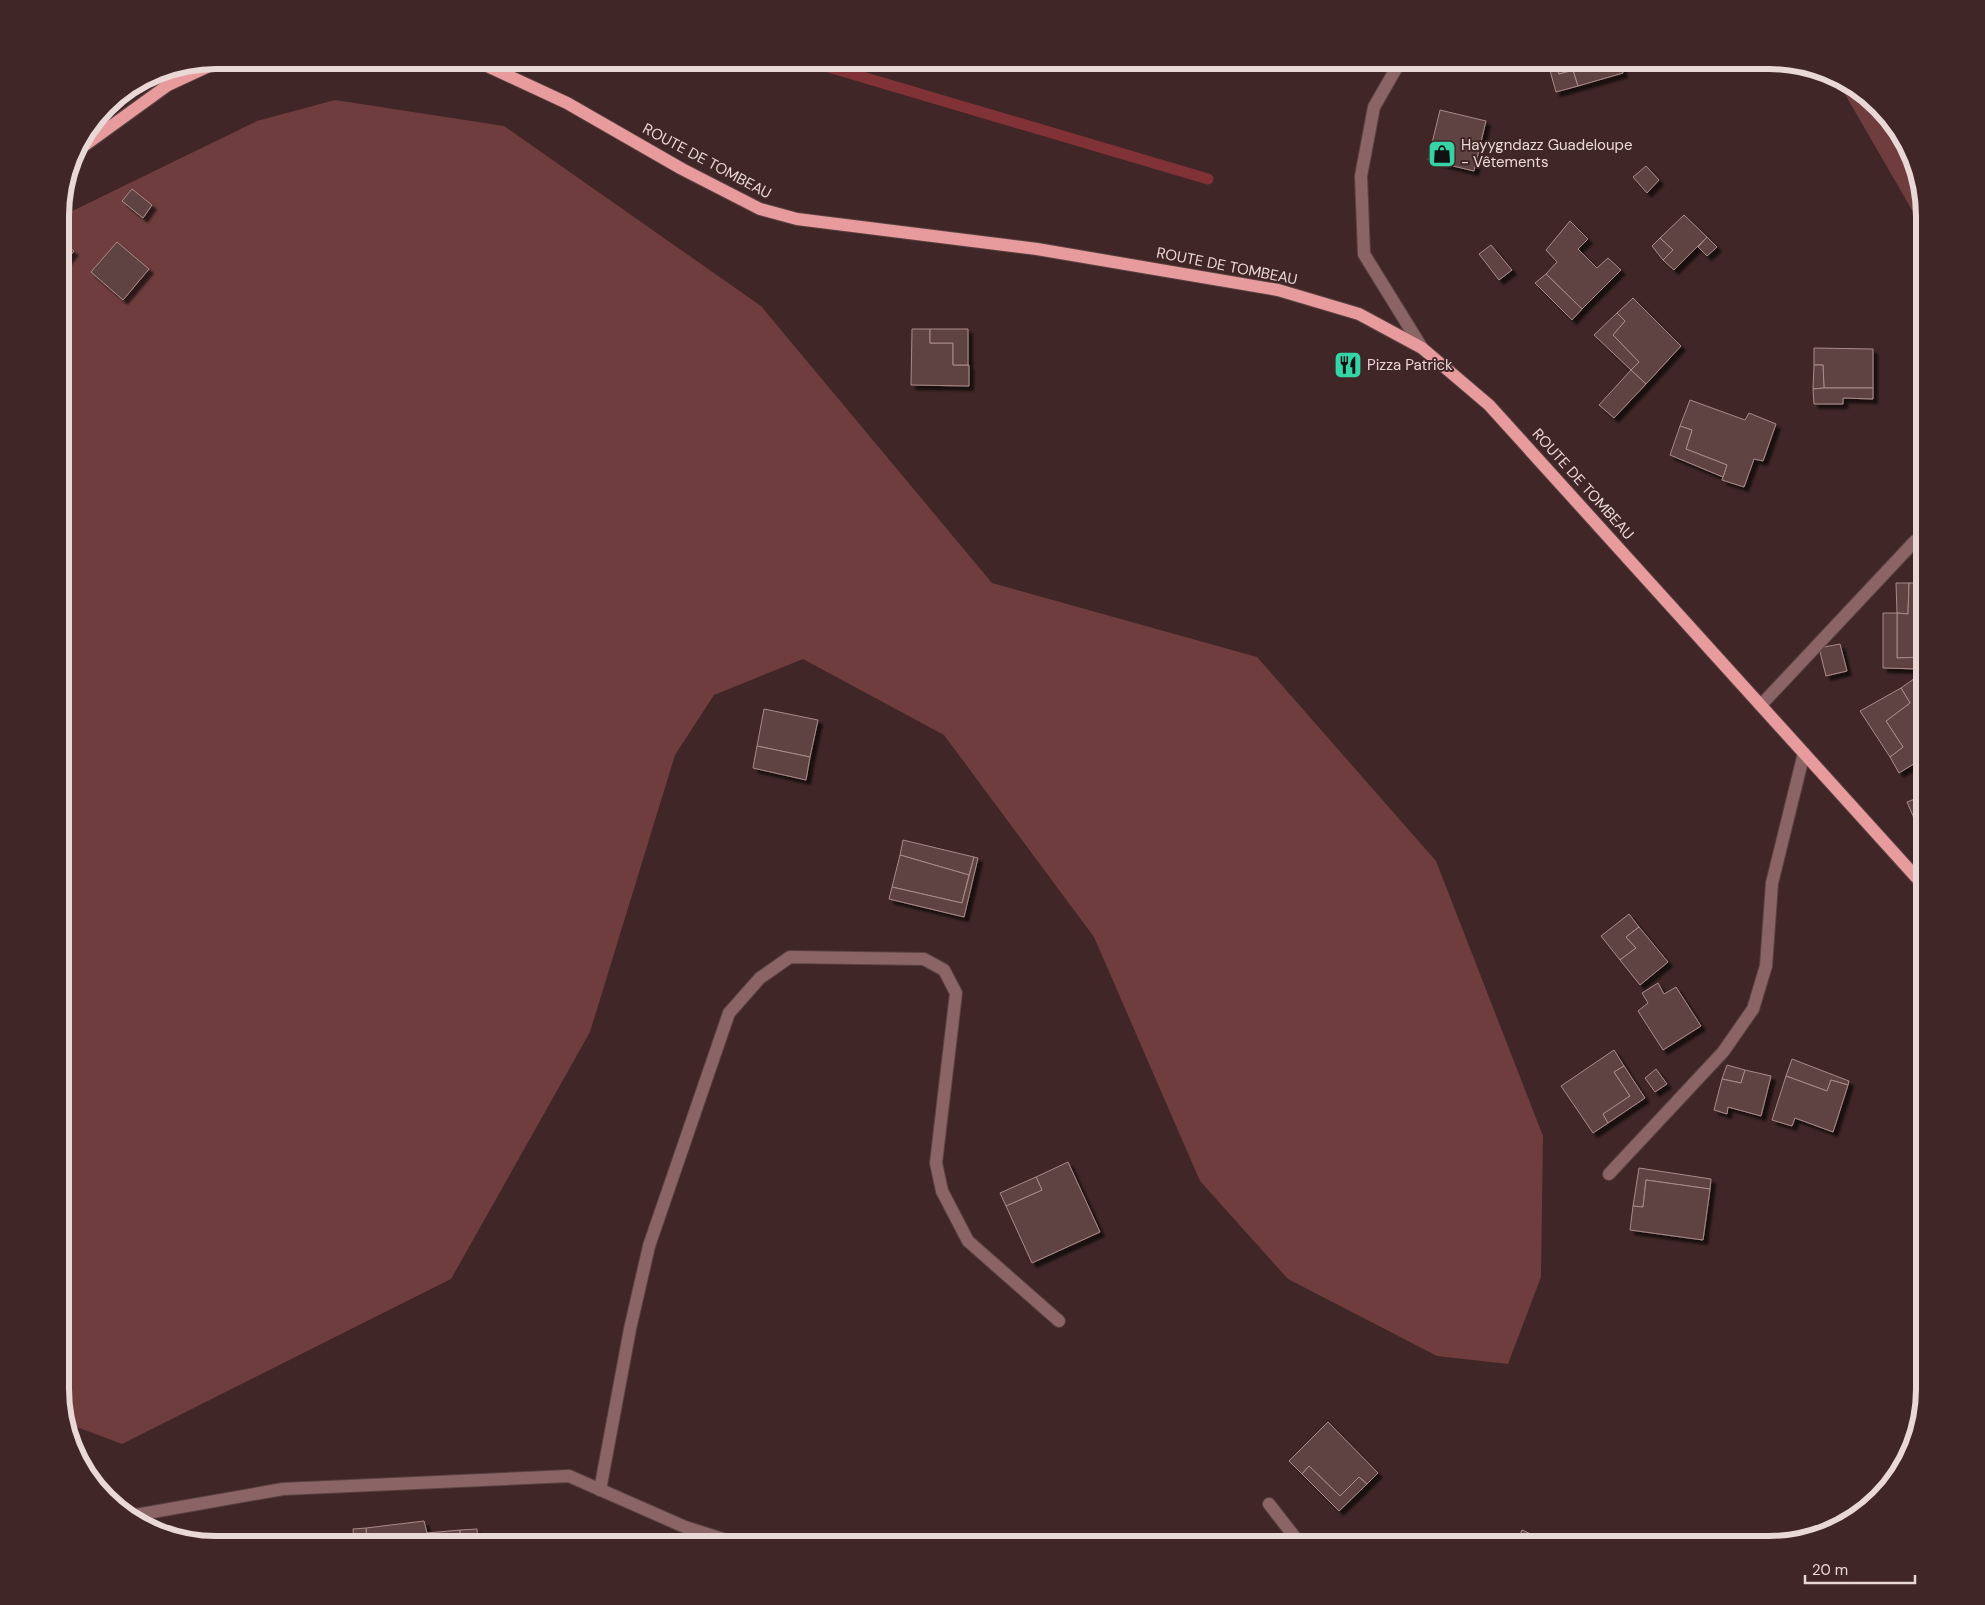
<svg xmlns="http://www.w3.org/2000/svg" width="1985" height="1605" font-family="'DM Sans',sans-serif">
  <defs>
    <filter id="shadow"><feDropShadow dx="4.5" dy="4.5" stdDeviation="1" flood-color="#0009"/></filter>
  </defs>
  <rect width="100%" height="100%" fill="#402626"/>
  <g fill="#6f3d3e">
    <path d="M1835,77l37,21 37,49 16,68v15l-2,-1z"/>
    <path d="M335,100l169,26 257,180 231,277 265,74 179,204 107,275 -2,141 -33,87 -71,-8 -149,-77 -88,-98 -106,-244 -150,-202 -141,-76 -89,36 -39,60 -85,277 -139,247 -329,165 -56,-21 -6,-24v-1182l197,-96z"/>
  </g>
  <g fill="none" stroke-linecap="round" stroke-linejoin="round">
    <path stroke="#813237" stroke-width="11" d="M805,60l403,119"/>
  </g>
  <g fill="#5f4343" stroke="#aa8a89" filter="url(#shadow)">
    <path d="M1547,60h8l4,14 14,-4 5,16 -22,6z"/>
    <path d="M1555,60h65l3,13 -45,13 -5,-16 -14,4z"/>
    <path d="M1440,110l46,11 -12,50 -46,-11z"/>
    <path d="M1646,166l13,14 -12,13 -14,-16z"/>
    <path d="M132,189l20,16 -9,13 -21,-17z"/>
    <path d="M1684,215l23,22 -33,33 -11,-10 10,-10 -13,-12z"/>
    <path d="M1570,221l18,18 -10,10 19,19 11,-10 13,12 -39,39 -36,-35 11,-12 -11,-12z"/>
    <path d="M1707,237l10,10 -10,9 -9,-9z"/>
    <path d="M1660,238l13,12 -10,10 -11,-14z"/>
    <path d="M60,241l14,10 -14,17z"/>
    <path d="M117,242l32,27 -26,31 -32,-28z"/>
    <path d="M1491,245l21,25 -13,10 -20,-26z"/>
    <path d="M1546,274l36,35 -10,11 -37,-37z"/>
    <path d="M1633,298l48,48 -35,38 -15,-14 8,-8 -26,-27 12,-14 -8,-8z"/>
    <path d="M1617,313l8,8 -12,14 26,27 -8,8 -37,-35z"/>
    <path d="M912,329h18v14h23v22h16v21l-58,-1z"/>
    <path d="M930,329h38v36h-15v-22h-23z"/>
    <path d="M1814,348l59,1v39h-49l-1,-23h-9z"/>
    <path d="M1814,365h9l1,23 -11,1z"/>
    <path d="M1631,370l15,14 -32,34 -15,-13z"/>
    <path d="M1824,388h49v11l-30,-1v6h-29l-1,-15z"/>
    <path d="M1690,400l55,20 4,-7 27,11 -13,37 -9,-2 -10,28 -22,-7 5,-15 -41,-16 6,-19 -12,-4z"/>
    <path d="M1680,426l12,4 -6,19 41,16 -4,12 -53,-22z"/>
    <path d="M1896,583h13l-1,31 -11,-1z"/>
    <path d="M1909,583h16v74l-28,1v-45l11,1z"/>
    <path d="M1883,613h14v45l23,-1 1,12 -38,-1z"/>
    <path d="M1840,644l7,27 -21,5 -7,-28z"/>
    <path d="M1918,676l7,10v71l-26,16 -9,-16 13,-10 -17,-26 24,-18 -9,-15z"/>
    <path d="M1901,688l9,15 -24,18 17,26 -13,10 -30,-46z"/>
    <path d="M764,709l54,11 -8,37 -53,-11z"/>
    <path d="M757,746l53,11 -4,23 -53,-12z"/>
    <path d="M1925,795v35l-5,2 -13,-30z"/>
    <path d="M903,840l71,17 -5,18 -69,-20z"/>
    <path d="M900,855l69,20 -7,28 -70,-16z"/>
    <path d="M974,857l4,1 -14,59 -75,-18 3,-12 70,16z"/>
    <path d="M1629,914l10,13 -13,10 10,11 -16,12 -19,-24z"/>
    <path d="M1639,927l29,35 -28,23 -20,-25 16,-12 -10,-11z"/>
    <path d="M1658,983l6,11 12,-7 25,39 -38,24 -25,-39 10,-8 -6,-10z"/>
    <path d="M1614,1050l10,16 -10,6 16,24 -27,18 5,9 -15,10 -32,-47z"/>
    <path d="M1792,1059l57,22 -1,4 -17,-5 -4,11 -41,-15z"/>
    <path d="M1727,1065l18,5 -4,13 -19,-4z"/>
    <path d="M1624,1066l21,32 -37,25 -5,-9 27,-18 -16,-24z"/>
    <path d="M1656,1069l11,15 -12,8 -10,-14z"/>
    <path d="M1745,1070l26,6 -10,40 -33,-9 -1,7 -13,-4 8,-31 19,4z"/>
    <path d="M1786,1076l41,15 4,-11 17,5 -15,47 -38,-14 -3,8 -20,-6z"/>
    <path d="M1068,1162l32,70 -68,31 -26,-57 36,-16 -6,-13z"/>
    <path d="M1639,1168l72,11 -1,10 -64,-9 -3,27 -10,-1z"/>
    <path d="M1036,1177l6,13 -36,16 -6,-13z"/>
    <path d="M1646,1180l64,9 -7,51 -73,-10 3,-24 10,1z"/>
    <path d="M1328,1422l50,51 -11,11 -8,-7 -19,19 -31,-30 -7,8 -13,-13z"/>
    <path d="M1309,1466l31,30 19,-19 8,7 -28,27 -37,-37z"/>
    <path d="M424,1521l3,12 33,-3 1,14 -94,1 -1,-17z"/>
    <path d="M366,1528l1,17h-13l-1,-16z"/>
    <path d="M477,1529l1,16h-17l-1,-15z"/>
    <path d="M1522,1530l33,15h-40z"/>
  </g>
  <g fill="none" stroke-linecap="round" stroke-linejoin="round">
    <defs>
      <g id="minor">
        <path d="M1401,60l-27,47 -13,69 3,78 58,94"/>
        <path d="M1761,705l154,-164 10,-4"/>
        <path d="M1609,1174l114,-122 30,-43 13,-43 6,-83 32,-130"/>
        <path d="M600,1490l30,-161 19,-83 80,-233 31,-35 30,-21 134,2 20,11 12,23 -20,170 6,28 26,50 91,80"/>
        <path d="M1269,1504l32,41"/>
        <path d="M130,1516l153,-27 286,-13 116,51 57,18"/>
      </g>
      <g id="major">
        <path d="M469,60l14,4 84,39 115,66 78,40 37,10 240,30 241,41 81,24 63,34 67,57 436,482"/>
        <path d="M74,153l94,-68 54,-25"/>
      </g>
    </defs>
    <use href="#minor" stroke="#5b4242" stroke-width="14"/>
    <use href="#major" stroke="#5b4242" stroke-width="14"/>
    <use href="#minor" stroke="#8b6565" stroke-width="12"/>
    <use href="#major" stroke="#e89b9c" stroke-width="12"/>
  </g>
  <defs>
    <symbol id="shop-square" viewBox="-11 -11 22 22"><rect x="-9" y="-9" width="18" height="18" rx="4" fill="#35d4a7" stroke="#402626"/><path d="M-5-2.5h2.3a2.7 3.5 0 0 1 5.4 0H5L5.5 6h-11ZM-1.5-2.5h3a1.5 2.3 0 0 0-3 0Z" fill="#111"/></symbol>
    <symbol id="restaurant-square" viewBox="-11 -11 22 22"><rect x="-9" y="-9" width="18" height="18" rx="4" fill="#35d4a7" stroke="#402626"/><path d="M-5-6h1v4h1v-4h1v4h1v-4h1v5L-1.5 .5V6h-2V.5L-5-1ZM5-6V6H3V1.5H1.5Q1.5-4 5-6Z" fill="#111"/></symbol>
  </defs>
  <g fill-rule="evenodd">
    <use href="#shop-square" x="1426" y="138" width="32" height="32"/>
    <use href="#restaurant-square" x="1332" y="349" width="32" height="32"/>
  </g>
  <g text-anchor="middle" dominant-baseline="central" stroke-width="4" stroke-linejoin="round" paint-order="stroke">
    <g font-size="15" fill="#ead8d7" stroke="#402626" text-anchor="start">
      <text x="1461" y="145">Hayygndazz Guadeloupe<tspan x="1461" dy="17">- Vêtements</tspan></text>
      <text x="1367" y="365">Pizza Patrick</text>
    </g>
    <g font-size="15" fill="#ead8d7" stroke="#402626">
      <text transform="translate(707 161) rotate(28)">ROUTE DE TOMBEAU</text>
      <text transform="translate(1227 266) rotate(11)">ROUTE DE TOMBEAU</text>
      <text transform="translate(1583 484) rotate(48)">ROUTE DE TOMBEAU</text>
    </g>
  </g>
  <path d="M0 0H1985V1605H0ZM216 69H1769A147 147 0 0 1 1916 216V1389A147 147 0 0 1 1769 1536H216A147 147 0 0 1 69 1389V216A147 147 0 0 1 216 69Z" fill="#402626" fill-rule="evenodd"/>
  <path fill="none" stroke="#ead8d7" stroke-width="6" d="M216 69H1769A147 147 0 0 1 1916 216V1389A147 147 0 0 1 1769 1536H216A147 147 0 0 1 69 1389V216A147 147 0 0 1 216 69Z"/>
  <path d="M1805 1575v8h110v-8" fill="none" stroke="#ead8d7" stroke-width="2.5"/>
  <text x="1812" y="1575" font-size="15" fill="#ead8d7" stroke="#402626" stroke-width="4" paint-order="stroke">20 m</text>
</svg>
